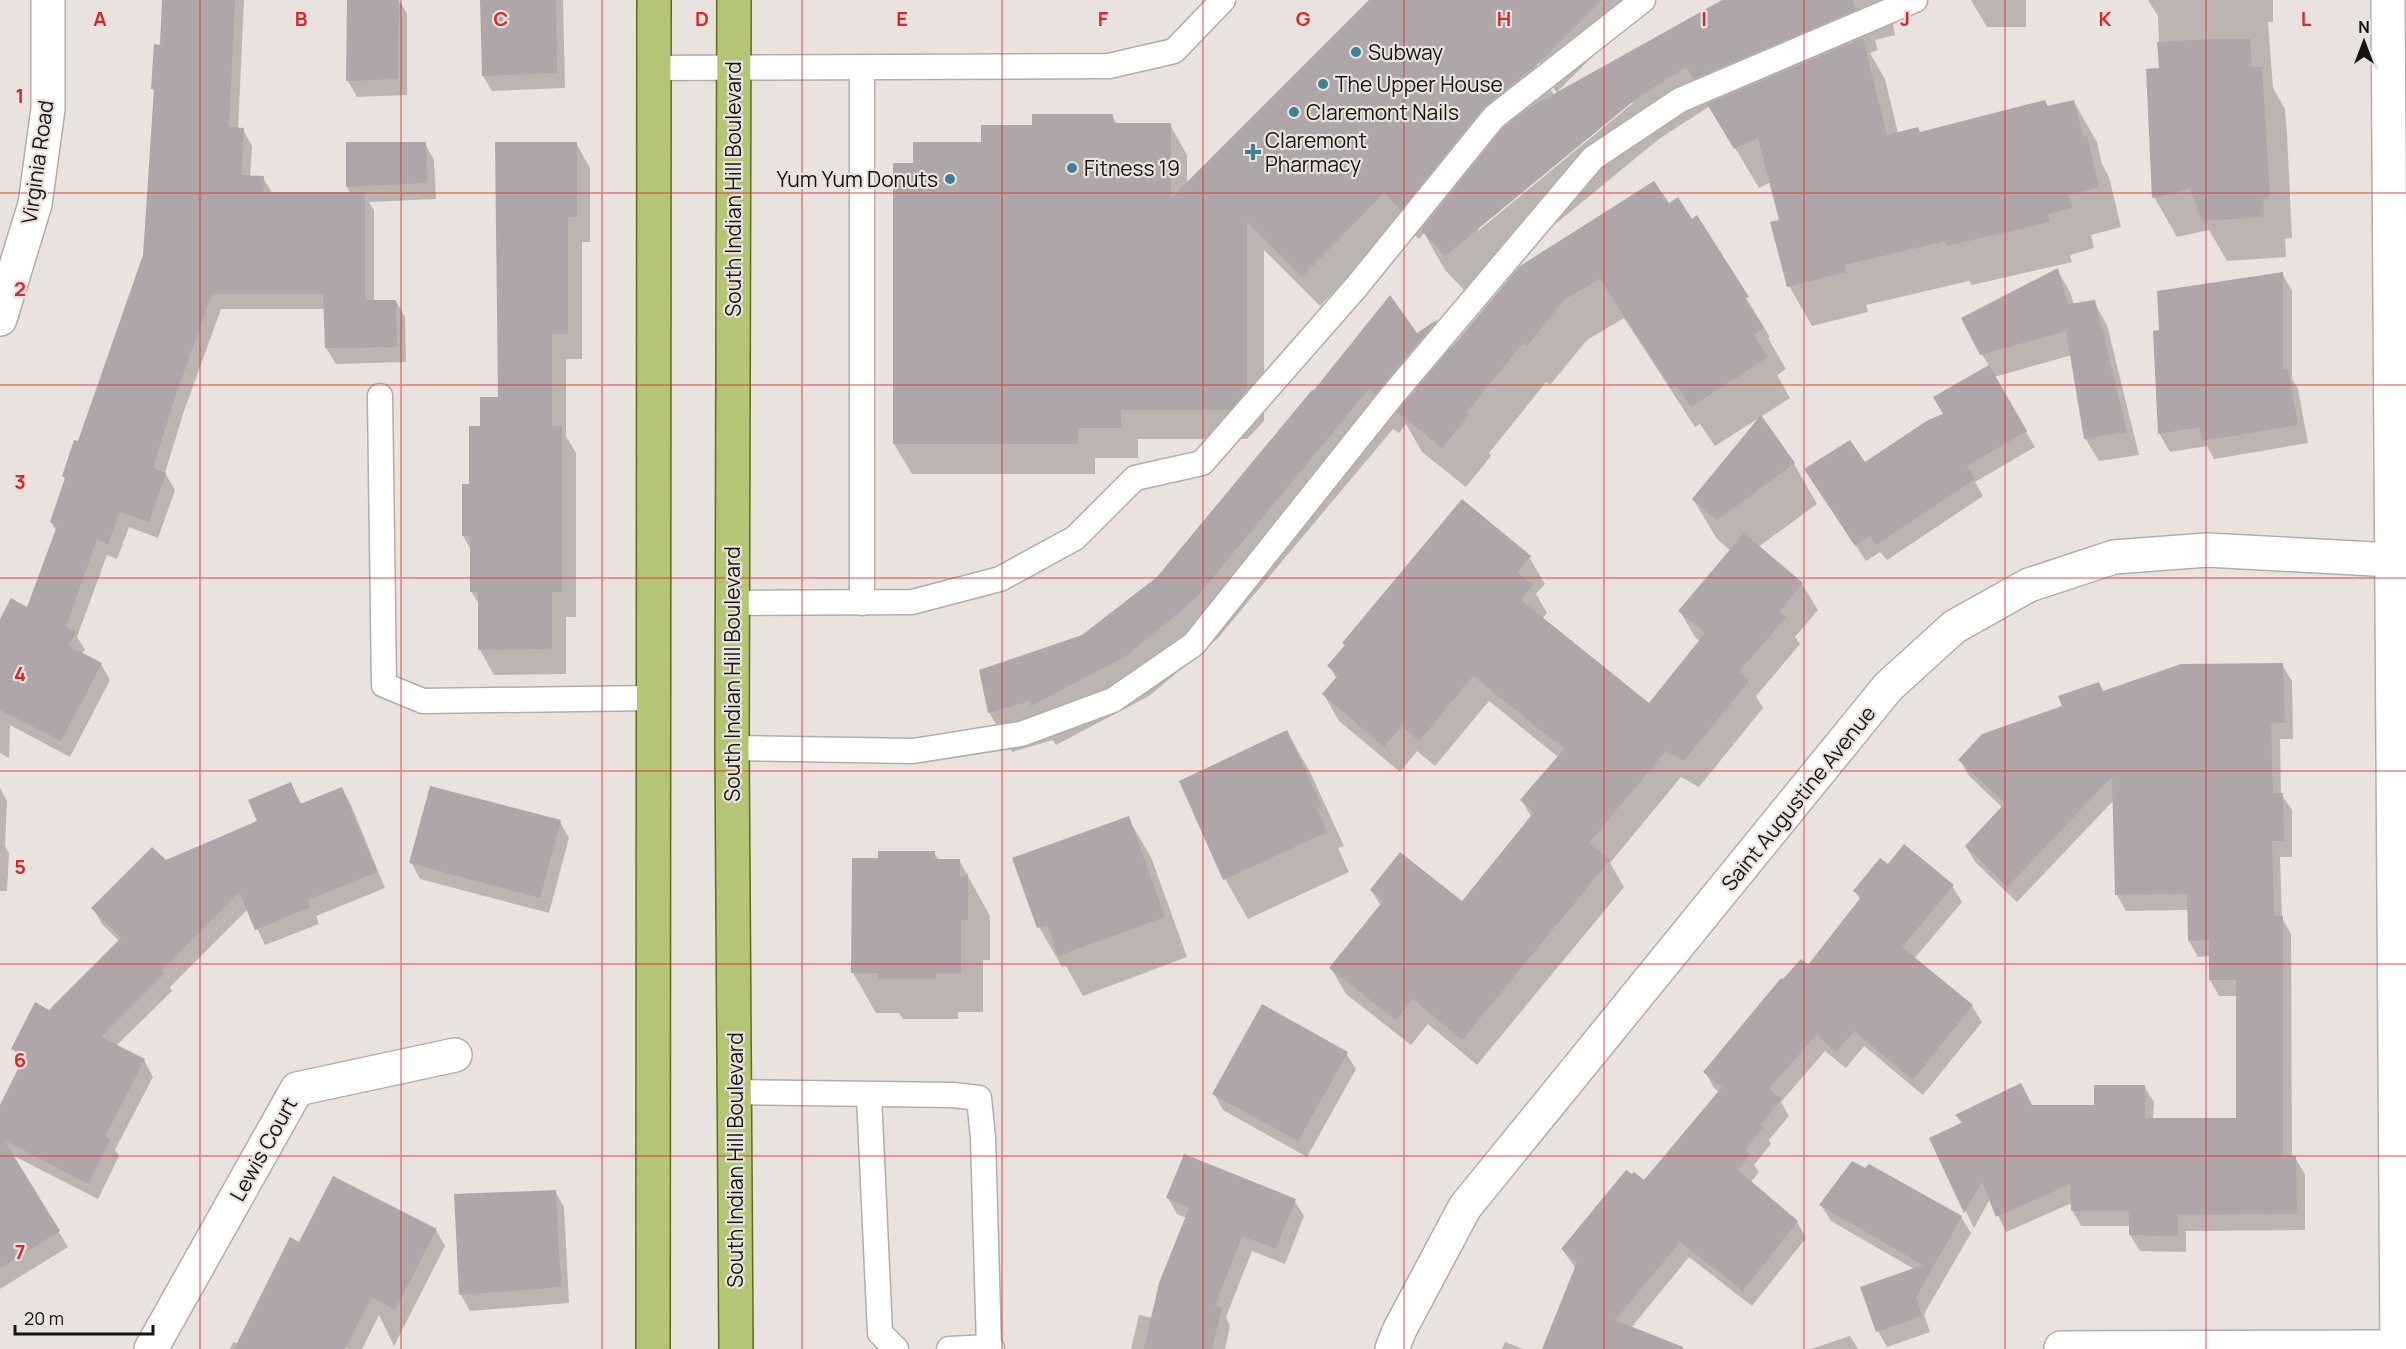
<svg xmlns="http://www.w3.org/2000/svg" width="2406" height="1349" font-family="Manrope,sans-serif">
  <rect width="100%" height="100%" fill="#eae2de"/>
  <g fill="#0003" fill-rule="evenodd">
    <path d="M164,0h80l-6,130h5l9,16 -2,31 13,1 10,16h78l-4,-7v-44l78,1 9,16 2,39 -67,3 5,8v92l22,-1 9,16 1,45 -70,2 -10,-16 -1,-39h-104l-38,105 -18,59 10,17 -17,48 -29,-11 -12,32 -10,-4 -30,82 8,13 -3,4 19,10 9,16 -40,77 -60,-32 -1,33 -9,-5v-131l28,-13 29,-77 -6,-10 15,-41 -3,-5 16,-33 66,-188 10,-162 -2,-4 8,-43z"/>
    <path d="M348,0h51l8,14v81l-50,2 -9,-16z"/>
    <path d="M482,0h81l2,88 -73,3 -9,-15z"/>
    <path d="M1370,0h279l-92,92 169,-92h162l7,35 -20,5 3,10 -8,3 15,26 13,54 23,1 124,-33 3,6 26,-5 23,40 5,22 7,13 12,50 -30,8 3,13 -24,7 2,7 -4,1 -96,22 -3,-4 -103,24 2,7 -56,14 -23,-40 -9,-65 -9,-39 -12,6 -49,-82 -51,33 -190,156 -24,-25 -21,-37 -5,6 -17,-17 -82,84 -56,-56v171l-17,18h-109v19h-43v16h-183l-18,-30 21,-279 118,-39 79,-11 5,10h53l17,30v28zM1536,57l22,38h-4l-21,-37zM1632,101l1,2 -155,128v-4z"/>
    <path d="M1971,0h55v27h-39z"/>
    <path d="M2148,0h125v22h-5l5,66 12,21 2,25 5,104 -7,1 1,18 -59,4 -18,-31 -32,7 -23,-40 6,-128 -2,-53z"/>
    <path d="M576,143l14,25v74h-8v117h-16v77l10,17v164h-10v57l-72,1 -14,-25v-44l-9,-15v-41l-8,-14 7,-50 11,-58 18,-30z"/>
    <path d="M1668,205l23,16 6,-4 73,120 -2,1 18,31 -9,6 13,23 -75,48 -15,-22 -5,3 -71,-109 -37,22 -37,45 -4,-3 -57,71 2,3 -25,31 -44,-35 -16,-28 -7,9 -6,-4 -176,210 -68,57 -93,49 -3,-5 -41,12 -23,-40 169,-134 259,-243 20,-14 16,27z"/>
    <path d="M2057,270l13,22 4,13 20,-3 13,23 32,130 -40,6 -14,-23 -13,-83 -78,22 41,70 -60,35 8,14 -96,64 -7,-8 -14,9 -50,-76 48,-21 81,-49 44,-49 -7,-12z"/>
    <path d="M2282,273l10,18v88l6,10 10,54 -94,16 -7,-13 -37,6 -11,-19z"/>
    <path d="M1761,418l33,46 23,40 -59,43 44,37 16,26 -23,27 5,7 -44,52 7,12 -64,79 -18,-10 -71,86 14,24 -147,178 -49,-41 -17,21 -65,-51 -15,-26 50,-62 -10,-16 91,13 70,-85 -10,-17 36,-44 -69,-56 -54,65 -18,-15 -17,21 -61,-51 -15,-26 13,-16 -8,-13 17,-20 -2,-3 185,-86 16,27 -9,10 11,19 -5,6 107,86 51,-64 -5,-4 -15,-26 51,-60 -14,-12 -24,-40z"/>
    <path d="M2282,665l10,16 1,58h-13l1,55 11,16v47h-12l2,61 9,16 1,224h3l10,16v56l-119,1v21l-46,-1 -10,-16v-9h-49l-9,-16v-7l-66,29 -16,-33 -16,29 -43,-89 31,-15 -5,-8 75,-10h64l48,-20 10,16 -1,18h85v-124h-19l-9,-16v-24l-12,1 -9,-16v-31l-63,1 -9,-16 -3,-95 -97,102 -41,-39 -10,-16 37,-39 -34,-32 -9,-16 144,-67z"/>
    <path d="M1287,732l23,40 34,74 -6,2 11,24 -101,47 -23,-40z"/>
    <path d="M290,784l12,21 40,-16 9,16 34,83 -69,28 3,8 -54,21 -17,-36 -78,78 2,4 -56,55 28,14 9,17 -38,73 4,6 -21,43 -88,-45 58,93 -68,42v-141l21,-41 1,-42 -9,-17 107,-106 -18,-18 -9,-16 73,-46 93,-40z"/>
    <path d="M0,788l7,13 -2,45 4,7 -2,38h-7z"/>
    <path d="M1128,818l23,39 36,100 -104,39 -17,-30 -4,1 -23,-40z"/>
    <path d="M560,822l9,16 -20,75 -129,-34 -9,-17z"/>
    <path d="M934,853l5,7h20l31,56v44h-7v52h-25v7h-55l-4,-6h-23l-23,-40 27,-113z"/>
    <path d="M1888,866l64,20 10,16 -48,57 58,47 10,16 -59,73 -59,-49 -18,22 -21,-17 -44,51 8,14 -20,24 2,4 -17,21 5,7 -9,11 47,39 9,16 -54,68 -63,-49 -58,71 15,21h-103l33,-80 -14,-20 82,-67 75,-90 -5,-4 -9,-16 103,-105 52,-67 -5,-9z"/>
    <path d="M1346,1053l10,16 -49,88 -84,-47 -9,-16z"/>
    <path d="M555,1191l9,16 5,96 -99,8 -9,-16z"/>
    <path d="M1168,1198l126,2 10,16 -19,48 -33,-13 -26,66 4,9 -5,23h-94l8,-34 14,3 34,-100 -10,-4z"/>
    <path d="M1821,1205l140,12 10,16 -47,81 6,18 -43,15 -9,-16 36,-62 -83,-48z"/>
    <path d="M436,1230l9,16 -51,100 -15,-31 -17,34h-14l-31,-16 -7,16h-80l3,-7 6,2 61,-100z"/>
    <path d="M1850,1336l8,13h-47z"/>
    <path d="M1505,1342l18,7h-21z"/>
  </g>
  <g fill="#afa6a9">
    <path d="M162,0h73l-6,127 15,1 -3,47 23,1 -1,16h102v108h31l1,47 -72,1 -2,-54h-111l-37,103 -22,71 13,5 -17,49 -29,-10 -12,32 -11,-5 -31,88 10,5 -7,14 33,17 -41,78 -61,-31v-91l11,-21 16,9 30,-81 -7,-4 15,-44 -3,-2 12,-36 4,1 65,-186 11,-166h-3l3,-45 6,1z"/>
    <path d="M347,0h52l-1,79 -52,2z"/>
    <path d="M480,0h76l1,73 -75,3z"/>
    <path d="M1369,0h233l-64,64 -55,44 -82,102 -17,-17 -82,84 -55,-55v168l-17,20h-109v18h-43v16h-185v-281h20v-21h68v-17h51v-11h81v9h58v75z"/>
    <path d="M1722,0h131l3,10 -163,69 -7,-12 -50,32 -191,157 -24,-26 83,-103 25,-19z"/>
    <path d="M1863,38l24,97 31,-8 2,5 125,-32 2,6 27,-6 9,37 4,-2 12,52 -30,8 3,13 -24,6 2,7 -5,2 -98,23 -1,-5 -102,24 2,7 -59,15 -17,-65 9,-2 -21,-82 -24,11 -27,-45z"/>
    <path d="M2212,39h38l2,28h10l8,131 -7,1 1,18 -62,4 -12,-32 -38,9 -6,-129 13,-1 -2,-26z"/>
    <path d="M346,142h80l1,41 -81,4z"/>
    <path d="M495,142h82v75h-9v117h-16v92h10v166h-10v57l-74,1v-58h-8v-56h-8v-52h7v-58h11v-29h18z"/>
    <path d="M1654,181l15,22 9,-6 14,22 5,-4 52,82 -5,1 20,30 -10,7 14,22 -77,50 -15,-22 -5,3 -71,-109 -36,21 -37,46 -4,-3 -57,70 3,2 -27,33 -45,-36 123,-146z"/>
    <path d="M2058,268l10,36 27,-4 32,132 -43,7 -18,-108 -86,24 -19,-37z"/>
    <path d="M2283,272v98l5,-1 10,56 -96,16 -2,-14 -42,7 -5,-103 6,-1 -2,-39z"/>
    <path d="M1390,295l27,38 21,-14 -63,75 -6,-4 -6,6 -168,203 -69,57 -95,50 -1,-5 -42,12 -9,-43 103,-35 75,-58 155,-187h2z"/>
    <path d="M1989,365l38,66 -60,35 8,13 -99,66 -6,-9 -15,10 -51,-77 46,-29 15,22 63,-42 15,-6 -10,-17z"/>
    <path d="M1761,415l34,48 -78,57 -25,-21z"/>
    <path d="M1462,499l69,57 -14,16 16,13 -12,15 128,103 56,-70 -27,-22 66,-78 59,50 -24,29 7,5 -47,55 10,9 -65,80 -18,-10 -77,92 21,17 -148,180 -49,-41 -17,21 -67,-52 54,-67 -13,-11 30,-38 62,49 72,-89 -14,-12 44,-51 -91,-73 -54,65 -17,-15 -18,21 -62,-53 16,-19 -11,-9 18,-21 -3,-2z"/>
    <path d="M2283,663l2,60h-14l2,70h10l1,48h-12l2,75h9v240h13l1,58 -119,1v21l-49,-1v-24h-58l-1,-27 -74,33 -14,-35 -18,31 -35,-75 34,-16 -8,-7 66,-32 11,22h62v-20h51v33h91v-138h-27v-40l-21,1 -1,-47 -72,1 -3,-118 -105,110 -42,-41 40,-43 -47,-43 24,-26 80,-28 -4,-10 41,-14 4,9 78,-27z"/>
    <path d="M1287,730l35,76 -5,2 10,24 -104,48 -44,-99z"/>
    <path d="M291,782l9,22 42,-17 35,85 -69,28 3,7 -56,23 -16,-38 -78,79 3,3 -63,63 44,22 -40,77 6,3 -23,45 -84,-44 56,91 -60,37v-163l25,-50 -14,-6 24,-47 14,8 72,-72 -30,-30 61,-61 14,13 91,-39 -9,-21z"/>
    <path d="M430,786l131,34 -21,78 -131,-35z"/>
    <path d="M1129,816l36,101 -107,39 -11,-31 -10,3 -25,-70z"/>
    <path d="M1904,844l50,41 -52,62 71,58 -60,75 -59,-49 -18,21 -20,-17 -47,54 12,10 -21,26 3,2 -18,23 5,5 -12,15 60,51 -55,70 -63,-49 -65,78 68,27v2h-141l35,-87 -16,-13 65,-79 6,4 2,-2 10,8 78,-93 -19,-15 78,-94 2,1 18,-20 7,6 53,-68 -8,-6 27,-33 8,6z"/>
    <path d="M878,851h57v8h25v18l8,-3v46h-7v53h-25v6h-58v-6h-27l1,-115h26z"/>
    <path d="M1262,1004l86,48 -50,89 -86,-47z"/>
    <path d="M1184,1154l112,45 -20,50 -34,-13 -27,70 7,2 -10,41h-68l15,-66 30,-75 -23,-10z"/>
    <path d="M1852,1161l13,7 4,-4 93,52 -46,81 6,19 -46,16 -16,-45 63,-22 -104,-60z"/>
    <path d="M333,1176l104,53 -42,81 -23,-13 -27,52h-111l56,-112 9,5z"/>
    <path d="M556,1190l5,97 -102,8 -5,-101z"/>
  </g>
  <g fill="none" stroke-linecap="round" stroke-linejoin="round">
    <defs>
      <g id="service">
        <path d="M655,68l454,-2 65,-15 49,-51"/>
        <path d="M862,68v535"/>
        <path d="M380,396l4,289 39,16 231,-3"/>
        <path d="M733,603l179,-1 88,-23 75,-41 60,-60 67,-15 155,-177 137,-169 149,-117"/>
        <path d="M732,748l181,3 108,-17 92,-34 81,-56 197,-247 202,-239 87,-58 235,-100"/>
        <path d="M734,1092l219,3 26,3 4,40 6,209 3,2"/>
        <path d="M869,1095l11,238 16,16"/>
        <path d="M949,1349l40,-2"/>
      </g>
      <g id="minor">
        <path d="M2388,0l9,1349"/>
        <path d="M0,319l35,-115 13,-95v-109"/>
        <path d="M2061,1348l336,-1"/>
        <path d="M151,1349l146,-260 158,-34"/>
        <path d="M1392,1349l8,-20 65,-122 423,-520 66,-60 75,-42 85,-28 93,-7 185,10"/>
      </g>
      <g id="primary">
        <path d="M734,0l-2,748 4,601"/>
        <path d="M653,1349l1,-1349"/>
      </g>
    </defs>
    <use href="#service" stroke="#b4aca8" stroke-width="27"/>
    <use href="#minor" stroke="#b4aca8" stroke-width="36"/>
    <use href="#primary" stroke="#5e6e18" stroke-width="36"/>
    <use href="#service" stroke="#fff" stroke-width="24"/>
    <use href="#minor" stroke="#fff" stroke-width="33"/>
    <use href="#primary" stroke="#b5c576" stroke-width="33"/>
  </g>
  <path fill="none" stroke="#d62828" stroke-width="1.5" stroke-opacity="0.55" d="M200,0v1349M401,0v1349M602,0v1349M802,0v1349M1002,0v1349M1203,0v1349M1404,0v1349M1604,0v1349M1804,0v1349M2005,0v1349M2206,0v1349M0,193h2406M0,385h2406M0,578h2406M0,771h2406M0,964h2406M0,1156h2406"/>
  <g fill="#417f94" stroke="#eae2de" stroke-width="2">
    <circle cx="1356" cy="52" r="6"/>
    <circle cx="1323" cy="84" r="6"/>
    <circle cx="1294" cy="112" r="6"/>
    <path d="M1250 143h6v6h6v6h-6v6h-6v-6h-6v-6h6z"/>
    <circle cx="1072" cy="168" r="6"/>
    <circle cx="950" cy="179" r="6"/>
  </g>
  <g text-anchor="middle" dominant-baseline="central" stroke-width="4.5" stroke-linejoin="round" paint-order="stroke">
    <g font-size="21" fill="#161412" stroke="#eae2de" text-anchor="start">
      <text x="1368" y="52">Subway</text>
      <text x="1335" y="84">The Upper House</text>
      <text x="1306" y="112">Claremont Nails</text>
      <text x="1265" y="140">Claremont<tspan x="1265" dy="24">Pharmacy</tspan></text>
      <text x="1084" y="168">Fitness 19</text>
      <text x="938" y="179" text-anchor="end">Yum Yum Donuts</text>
    </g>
    <g font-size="21" fill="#161412" stroke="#eae2de">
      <text transform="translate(37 162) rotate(-82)">Virginia Road</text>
      <text transform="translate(733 189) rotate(-90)">South Indian Hill Boulevard</text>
      <text transform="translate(732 674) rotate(-90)">South Indian Hill Boulevard</text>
      <text transform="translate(1798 798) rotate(-51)">Saint Augustine Avenue</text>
      <text transform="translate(263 1149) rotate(-61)">Lewis Court</text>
      <text transform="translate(735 1160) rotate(-90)">South Indian Hill Boulevard</text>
    </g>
  </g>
  <g font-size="20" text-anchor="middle" font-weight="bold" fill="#d62828" stroke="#eae2de" stroke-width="4.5" stroke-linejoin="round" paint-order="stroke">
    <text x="100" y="26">A</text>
    <text x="301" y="26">B</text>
    <text x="501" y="26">C</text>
    <text x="702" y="26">D</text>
    <text x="902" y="26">E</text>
    <text x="1103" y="26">F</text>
    <text x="1303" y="26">G</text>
    <text x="1504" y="26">H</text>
    <text x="1704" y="26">I</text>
    <text x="1905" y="26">J</text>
    <text x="2105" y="26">K</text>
    <text x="2306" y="26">L</text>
    <text x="20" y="103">1</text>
    <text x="20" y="296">2</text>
    <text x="20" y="489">3</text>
    <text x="20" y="681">4</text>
    <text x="20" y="874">5</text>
    <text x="20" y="1067">6</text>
    <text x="20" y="1259">7</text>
  </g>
  <g transform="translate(2364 42)" stroke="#eae2de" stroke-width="4.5" paint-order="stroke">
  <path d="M0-4.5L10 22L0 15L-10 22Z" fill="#161412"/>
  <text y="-9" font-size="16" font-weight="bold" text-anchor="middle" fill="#161412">N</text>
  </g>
  <path d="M15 1325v9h138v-9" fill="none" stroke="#161412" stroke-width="3"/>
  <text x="24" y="1325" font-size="18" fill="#161412" stroke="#eae2de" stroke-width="4.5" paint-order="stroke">20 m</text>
</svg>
